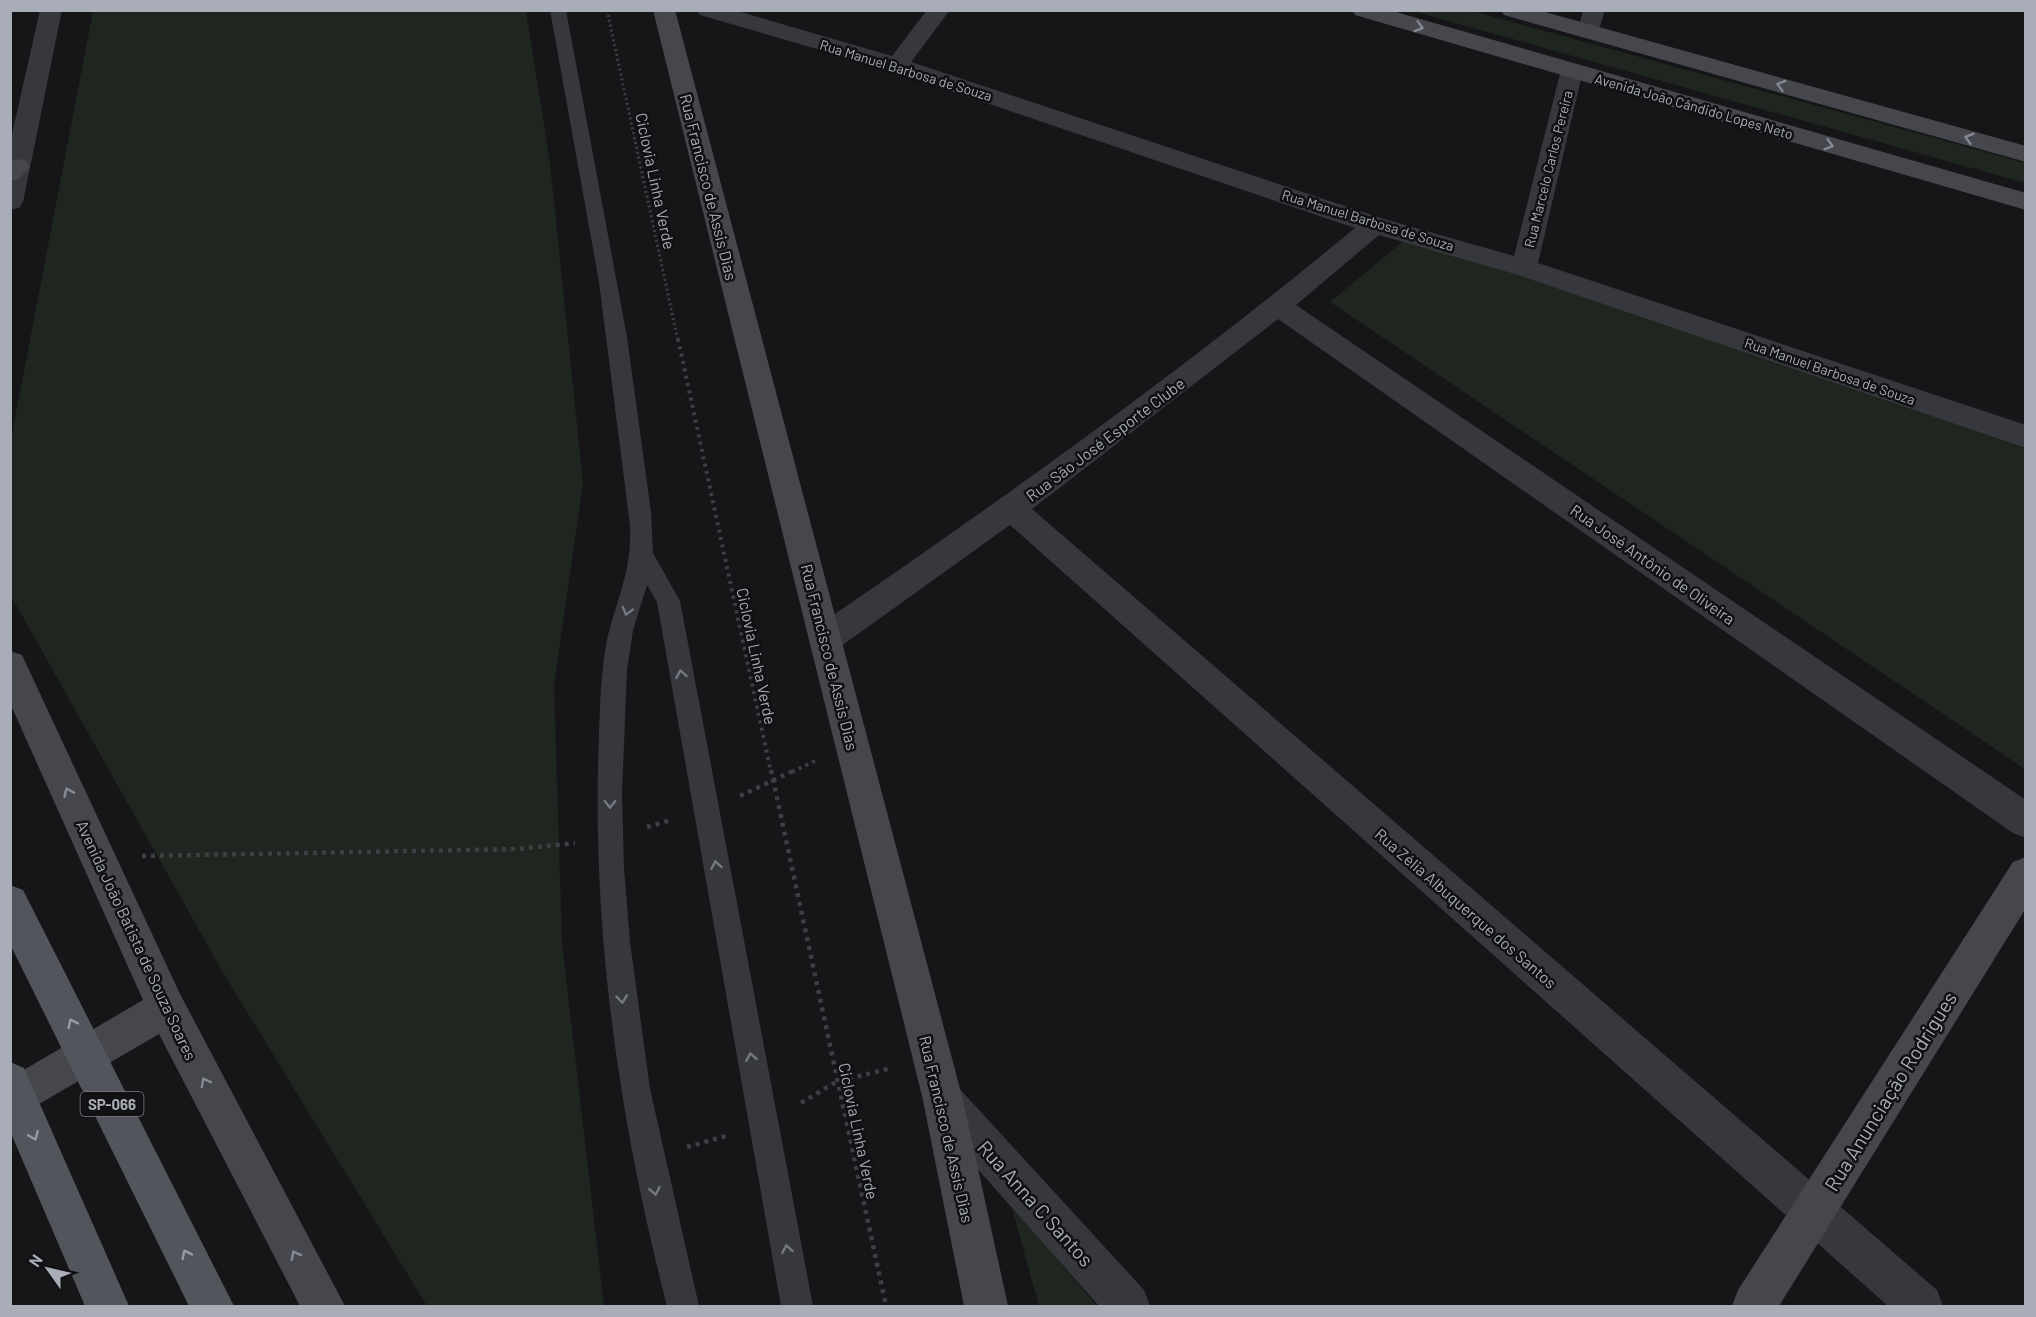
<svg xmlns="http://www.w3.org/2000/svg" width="2036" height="1317" font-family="Barlow,sans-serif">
  <rect width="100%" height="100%" fill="#161618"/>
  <g fill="#1e261f">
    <path d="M93,11h433l24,152 33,320 -29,202 8,258 42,363h-177l-205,-335 -211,-375v-157z"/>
    <path d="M1413,11h59l553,152v20z"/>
    <path d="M1412,234l613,210v325l-695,-467z"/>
    <path d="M1011,1205l86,101h-58z"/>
  </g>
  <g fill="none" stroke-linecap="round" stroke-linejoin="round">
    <path stroke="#3d3f44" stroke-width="3" stroke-dasharray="2 3" stroke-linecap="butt" d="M607,10l71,331"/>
    <g stroke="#3d3f44" stroke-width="4" stroke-dasharray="3 4.5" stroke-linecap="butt">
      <path d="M678,339l93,433"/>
      <path d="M792,772l23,-11"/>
    </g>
    <g stroke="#3d3f44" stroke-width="4.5" stroke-dasharray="4 5" stroke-linecap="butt">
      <path d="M771,770l115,536"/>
      <path d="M740,796l55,-26"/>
      <path d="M647,827l24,-7"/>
      <path d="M142,856l376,-7 57,-6"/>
      <path d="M801,1103l35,-21 55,-14"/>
      <path d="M687,1147l39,-11"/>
    </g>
    <path fill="#37383d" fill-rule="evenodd" d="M550,10h16l61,327 24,175 2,41 27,48 133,705h-32l-124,-704 -10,-17 -14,45 -6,40 -5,123 2,75 6,74 20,147 49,217h-32c-48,-186 -76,-378 -68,-571 1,-31 2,-64 8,-95 10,-43 25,-68 23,-115l-31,-243z"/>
    <g fill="#37383d" fill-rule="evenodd">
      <path d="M40,10h22l-39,192 -4,6 -9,2v-67z"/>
      <path d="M697,10h37l158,46 35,-46h23l-39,52 473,157 130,37 47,-186 3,-5h16l3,5 -45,193 488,162v23l-511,-174 -136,-39 -83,70 730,495v38l-13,-5 -735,-514 -246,190 905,781 6,16h-55l-878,-781 -173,124 -12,4 -12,-4 -4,-10 4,-10c186,-127 369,-258 542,-401l-466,-158 -189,-55z"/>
      <path d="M1583,10h22l-8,26h-16l-3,-5z"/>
      <path d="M943,1080l14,6 187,204 6,16h-51l-170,-192 -6,-14 6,-14z"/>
    </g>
    <g fill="#45474d" fill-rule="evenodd">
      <path d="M653,10h22l288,1090 45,206h-44l-41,-206z"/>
      <path d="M1352,10h37l637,183v17l-671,-195z"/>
      <path d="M1501,10h37l488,136v16l-522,-147z"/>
      <path d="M18,159l9,2 3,6 -11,12 -9,2v-20z"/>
      <path d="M10,651l12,4 158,339 165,312h-45l-141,-272 -149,87v-43l133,-78 -133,-297z"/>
      <path d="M2026,857v51l-247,398h-47l6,-16 275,-428z"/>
    </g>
    <g fill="#53555c" fill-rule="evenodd">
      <path d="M10,885l13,5 211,416h-45l-179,-362z"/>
      <path d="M10,1062l14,6 105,238h-44l-75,-175z"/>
    </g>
  </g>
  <defs><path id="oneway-chevron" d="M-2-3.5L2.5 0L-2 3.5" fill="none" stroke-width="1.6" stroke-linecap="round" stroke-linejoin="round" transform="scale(1.5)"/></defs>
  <g stroke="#858993">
    <use href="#oneway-chevron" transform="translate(1419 27) rotate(16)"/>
    <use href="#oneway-chevron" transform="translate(1781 85) rotate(-164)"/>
    <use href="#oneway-chevron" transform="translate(1969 138) rotate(-164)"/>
    <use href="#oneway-chevron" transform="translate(1829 145) rotate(16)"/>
    <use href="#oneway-chevron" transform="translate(68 792) rotate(-114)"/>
    <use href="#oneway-chevron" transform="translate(205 1082) rotate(-118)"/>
    <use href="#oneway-chevron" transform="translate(295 1255) rotate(-118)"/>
  </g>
  <g stroke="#757881">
    <use href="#oneway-chevron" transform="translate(627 611) rotate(105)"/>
    <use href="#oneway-chevron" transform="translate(681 674) rotate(-100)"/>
    <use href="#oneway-chevron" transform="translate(610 804) rotate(90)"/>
    <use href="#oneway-chevron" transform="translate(716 865) rotate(-100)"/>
    <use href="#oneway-chevron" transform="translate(622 999) rotate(83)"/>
    <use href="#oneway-chevron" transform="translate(751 1057) rotate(-100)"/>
    <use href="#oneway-chevron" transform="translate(655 1191) rotate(79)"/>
    <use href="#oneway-chevron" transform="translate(787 1249) rotate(-100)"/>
  </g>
  <g stroke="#979ba6">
    <use href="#oneway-chevron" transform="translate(72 1023) rotate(-117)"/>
    <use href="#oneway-chevron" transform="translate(34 1136) rotate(67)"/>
    <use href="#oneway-chevron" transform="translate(186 1254) rotate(-116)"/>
  </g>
  <g text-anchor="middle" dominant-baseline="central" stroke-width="5" stroke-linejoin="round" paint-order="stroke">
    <g font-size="14" fill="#a8adb8" stroke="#111113">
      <text transform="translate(906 70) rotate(17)">Rua Manuel Barbosa de Souza</text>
      <text transform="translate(1694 106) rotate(16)">Avenida João Cândido Lopes Neto</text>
      <text transform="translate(1548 169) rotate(-76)">Rua Marcelo Carlos Pereira</text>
      <text transform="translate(1368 220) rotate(17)">Rua Manuel Barbosa de Souza</text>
      <text transform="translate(1830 371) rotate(19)">Rua Manuel Barbosa de Souza</text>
    </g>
    <rect fill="#111113" stroke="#7b7e86" stroke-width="1.5" x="80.5" y="1092" width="63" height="24" rx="4.5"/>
    <g font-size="15" font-weight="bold" fill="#a8adb8">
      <text x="112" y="1104">SP-066</text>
    </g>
    <g font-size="16" fill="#a8adb8" stroke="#111113">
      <text transform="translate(656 181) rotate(78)">Ciclovia Linha Verde</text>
      <text transform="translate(709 187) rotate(76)">Rua Francisco de Assis Dias</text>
      <text transform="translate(1105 439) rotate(-37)">Rua São José Esporte Clube</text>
      <text transform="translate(1653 564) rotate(35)">Rua José Antônio de Oliveira</text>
      <text transform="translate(757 656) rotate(78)">Ciclovia Linha Verde</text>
      <text transform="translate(830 657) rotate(76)">Rua Francisco de Assis Dias</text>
      <text transform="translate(1466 908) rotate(41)">Rua Zélia Albuquerque dos Santos</text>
      <text transform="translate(137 940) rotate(65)">Avenida João Batista de Souza Soares</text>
      <text transform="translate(947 1129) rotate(77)">Rua Francisco de Assis Dias</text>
      <text transform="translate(859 1131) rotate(78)">Ciclovia Linha Verde</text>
    </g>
    <g font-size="20" fill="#a8adb8" stroke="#111113">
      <text transform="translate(1890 1091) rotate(-58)">Rua Anunciação Rodrigues</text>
      <text transform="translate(1036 1203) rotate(48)">Rua Anna C Santos</text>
    </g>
  </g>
  <rect width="2036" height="1317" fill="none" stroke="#a8adb8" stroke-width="24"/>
  <g transform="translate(48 1269) rotate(304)" stroke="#111113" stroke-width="4.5" paint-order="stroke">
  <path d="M0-4.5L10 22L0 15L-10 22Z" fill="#a8adb8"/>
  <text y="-9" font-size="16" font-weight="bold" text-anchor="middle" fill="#a8adb8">N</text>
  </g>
</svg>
